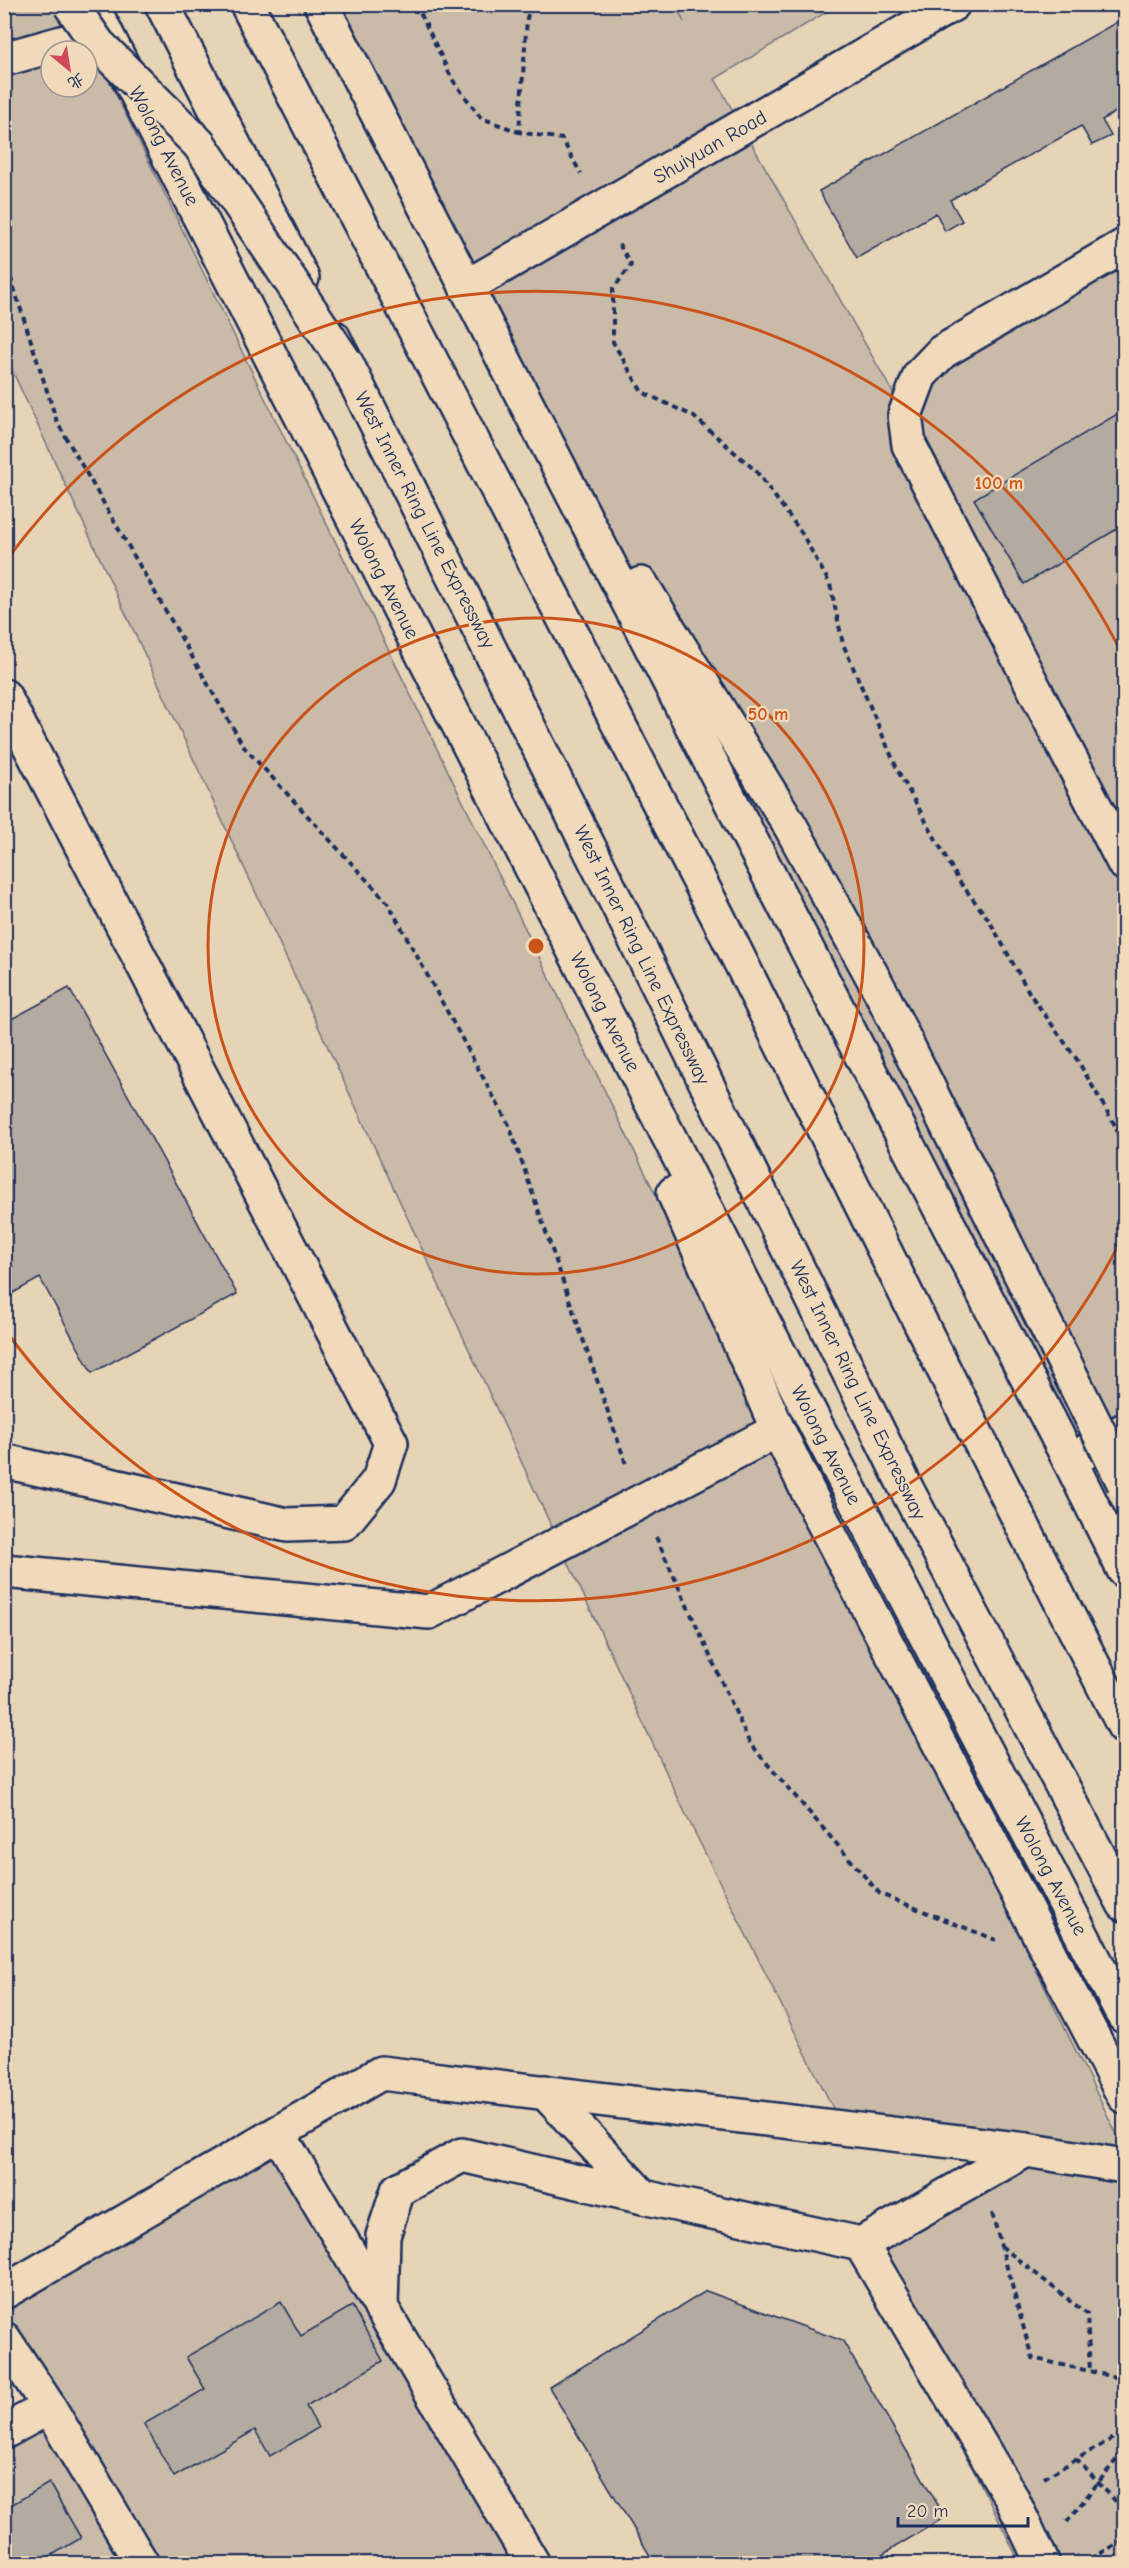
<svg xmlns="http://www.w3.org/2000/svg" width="1129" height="2568" font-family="'Comic Neue','LXGW WenKai TC',sans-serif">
  <rect width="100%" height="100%" fill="#e7d3b5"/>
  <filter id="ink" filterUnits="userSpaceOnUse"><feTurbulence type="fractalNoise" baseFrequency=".0167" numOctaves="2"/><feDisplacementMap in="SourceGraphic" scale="12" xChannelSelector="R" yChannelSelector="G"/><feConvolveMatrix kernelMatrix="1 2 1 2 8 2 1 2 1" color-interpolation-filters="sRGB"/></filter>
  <g filter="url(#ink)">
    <g fill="#cabba9" stroke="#727584" stroke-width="1.5" fill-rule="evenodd">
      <path d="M675,4l9,18 -8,-17h162l-123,74 190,335 15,-39 204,-129v1184l-54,31 -749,-1456z"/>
      <path d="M4,5h68l1052,2144v414h-104l-159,-319 163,-93 -181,-23 -156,-311 -682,-1462zM51,51h36v36h-36z"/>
      <path d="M278,2133l255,430h-528l-1,-131 45,-25 -44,-68v-47z"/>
    </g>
    <g fill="#b4aba0" stroke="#1b2f5e" stroke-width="1.5">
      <path d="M1124,18v89l-22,13 9,16 -19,9 -11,-19 -131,74 12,21 -17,10 -9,-18 -79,45 -38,-67z"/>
      <path d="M1124,410v115l-100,59 -50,-85z"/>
      <path d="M69,988l168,306 -145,79 -52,-95 -36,20v-275z"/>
      <path d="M706,2291l137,50 102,176 -78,47h-212l-106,-177z"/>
      <path d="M281,2302l20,34 51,-30 31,55 -77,45 12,22 -48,28 -15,-26 -81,47 -30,-53 61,-35 -19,-32z"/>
      <path d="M49,2483l32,55 -44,26h-33v-55z"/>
    </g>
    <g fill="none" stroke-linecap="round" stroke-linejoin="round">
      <defs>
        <g id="minor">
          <path d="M4,59l101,-28"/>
          <path d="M1124,246l-182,106 -22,23 -15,40 4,30 215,418"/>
          <path d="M466,287l487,-283"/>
          <path d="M4,696l387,747 -12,37 -35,43 -57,2 -283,-64"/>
          <path d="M1070,1461l54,-31"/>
          <path d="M4,1571l425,41 349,-182"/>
          <path d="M278,2133l255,431"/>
          <path d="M643,2197l218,47 165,-94"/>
          <path d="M861,2244l150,253 32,67"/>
          <path d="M4,2292l377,-219 645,77 98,16"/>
          <path d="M381,2308l2,-72 15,-46 64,-35 181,42 -98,-105"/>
          <path d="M4,2339l45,68 -45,25"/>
          <path d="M49,2407l93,157"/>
        </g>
        <g id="highway">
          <path d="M91,4l727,1425 306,587"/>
          <path d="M162,4l140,274"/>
          <path d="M247,4l470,911 249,499 158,312"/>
          <path d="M321,4l749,1457 54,109"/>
          <path d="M333,337l313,624 261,529 217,414"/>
          <path d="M641,584l150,243 91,167"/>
          <path d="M674,1193l104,237 42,86 304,580"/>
        </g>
      </defs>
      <use href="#minor" stroke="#1b2f5e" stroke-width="38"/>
      <use href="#highway" stroke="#1b2f5e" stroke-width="38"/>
      <g stroke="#1b2f5e" stroke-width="4" stroke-dasharray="6 4.5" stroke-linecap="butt">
        <path d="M416,4l36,75 29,39 38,14"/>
        <path d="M531,4l-4,14 -8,114 43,7 19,35"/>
        <path d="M619,244l12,21 -18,24v53l29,50 51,24 63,55 45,61 29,52 13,60 55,127 61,110 30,39 41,74 48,67 38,66 8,28"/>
        <path d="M4,257l53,165 187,325 144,156 121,222 117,339"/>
        <path d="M656,1537l94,207 130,150 116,46"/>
        <path d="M992,2213l40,145 92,21"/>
        <path d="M1001,2246l86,68 3,57"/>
        <path d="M1076,2459l48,51"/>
        <path d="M1044,2478l80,-46"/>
        <path d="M1067,2522l57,-72"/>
        <path d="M1082,2564l42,-24"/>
      </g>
      <use href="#minor" stroke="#f0dab9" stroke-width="33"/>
      <use href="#highway" stroke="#f0dab9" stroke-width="33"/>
      <defs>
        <g id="highway-bridge">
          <path d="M70,4l28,40 101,100 146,218"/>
          <path d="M882,994l242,489"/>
        </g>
      </defs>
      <use href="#highway-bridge" stroke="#1b2f5e" stroke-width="38" stroke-linecap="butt"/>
      <use href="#highway-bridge" stroke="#f0dab9" stroke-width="33"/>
    </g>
  </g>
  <g fill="none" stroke="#c95318" stroke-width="3">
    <circle cx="536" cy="946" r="328"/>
    <path d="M1122 1238A655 655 0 0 1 6 1331M6 561A655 655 0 0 1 1122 654"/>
  </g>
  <g text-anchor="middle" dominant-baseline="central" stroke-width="4.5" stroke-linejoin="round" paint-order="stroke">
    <g font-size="20" fill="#1b2f5e" stroke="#f0dab9">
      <text transform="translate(164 146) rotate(63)">Wolong Avenue</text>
      <text transform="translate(710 147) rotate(-30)">Shuiyuan Road</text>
      <text transform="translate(425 520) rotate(63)">West Inner Ring Line Expressway</text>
      <text transform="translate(384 579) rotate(63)">Wolong Avenue</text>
      <text transform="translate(642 955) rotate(64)">West Inner Ring Line Expressway</text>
      <text transform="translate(605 1012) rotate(63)">Wolong Avenue</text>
      <text transform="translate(858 1390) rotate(64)">West Inner Ring Line Expressway</text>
      <text transform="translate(826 1445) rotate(63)">Wolong Avenue</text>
      <text transform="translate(1051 1876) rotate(62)">Wolong Avenue</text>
    </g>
  </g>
  <circle cx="536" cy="946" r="9" fill="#c95318" stroke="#f0dab9" stroke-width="3"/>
  <g font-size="18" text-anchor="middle" font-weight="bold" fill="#c95318" stroke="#f0dab9" stroke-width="4.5" stroke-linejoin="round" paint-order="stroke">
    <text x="999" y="489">100 m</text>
    <text x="768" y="720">50 m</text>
  </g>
  <rect width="1129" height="2568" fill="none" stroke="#f0dab9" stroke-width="24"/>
  <rect x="12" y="12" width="1105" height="2544" fill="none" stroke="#1b2f5e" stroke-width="2" filter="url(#ink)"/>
  <g transform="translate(69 69) rotate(150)"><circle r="28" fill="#f0dab9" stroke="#9b9695" stroke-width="1.5"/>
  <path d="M0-4.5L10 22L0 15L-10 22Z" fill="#d1495b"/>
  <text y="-9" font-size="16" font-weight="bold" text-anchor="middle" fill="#1b2f5e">北</text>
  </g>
  <path d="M898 2517v9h130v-9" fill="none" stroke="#1b2f5e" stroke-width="3"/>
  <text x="907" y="2517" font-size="18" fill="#1b2f5e" stroke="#f0dab9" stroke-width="4.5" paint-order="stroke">20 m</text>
</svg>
